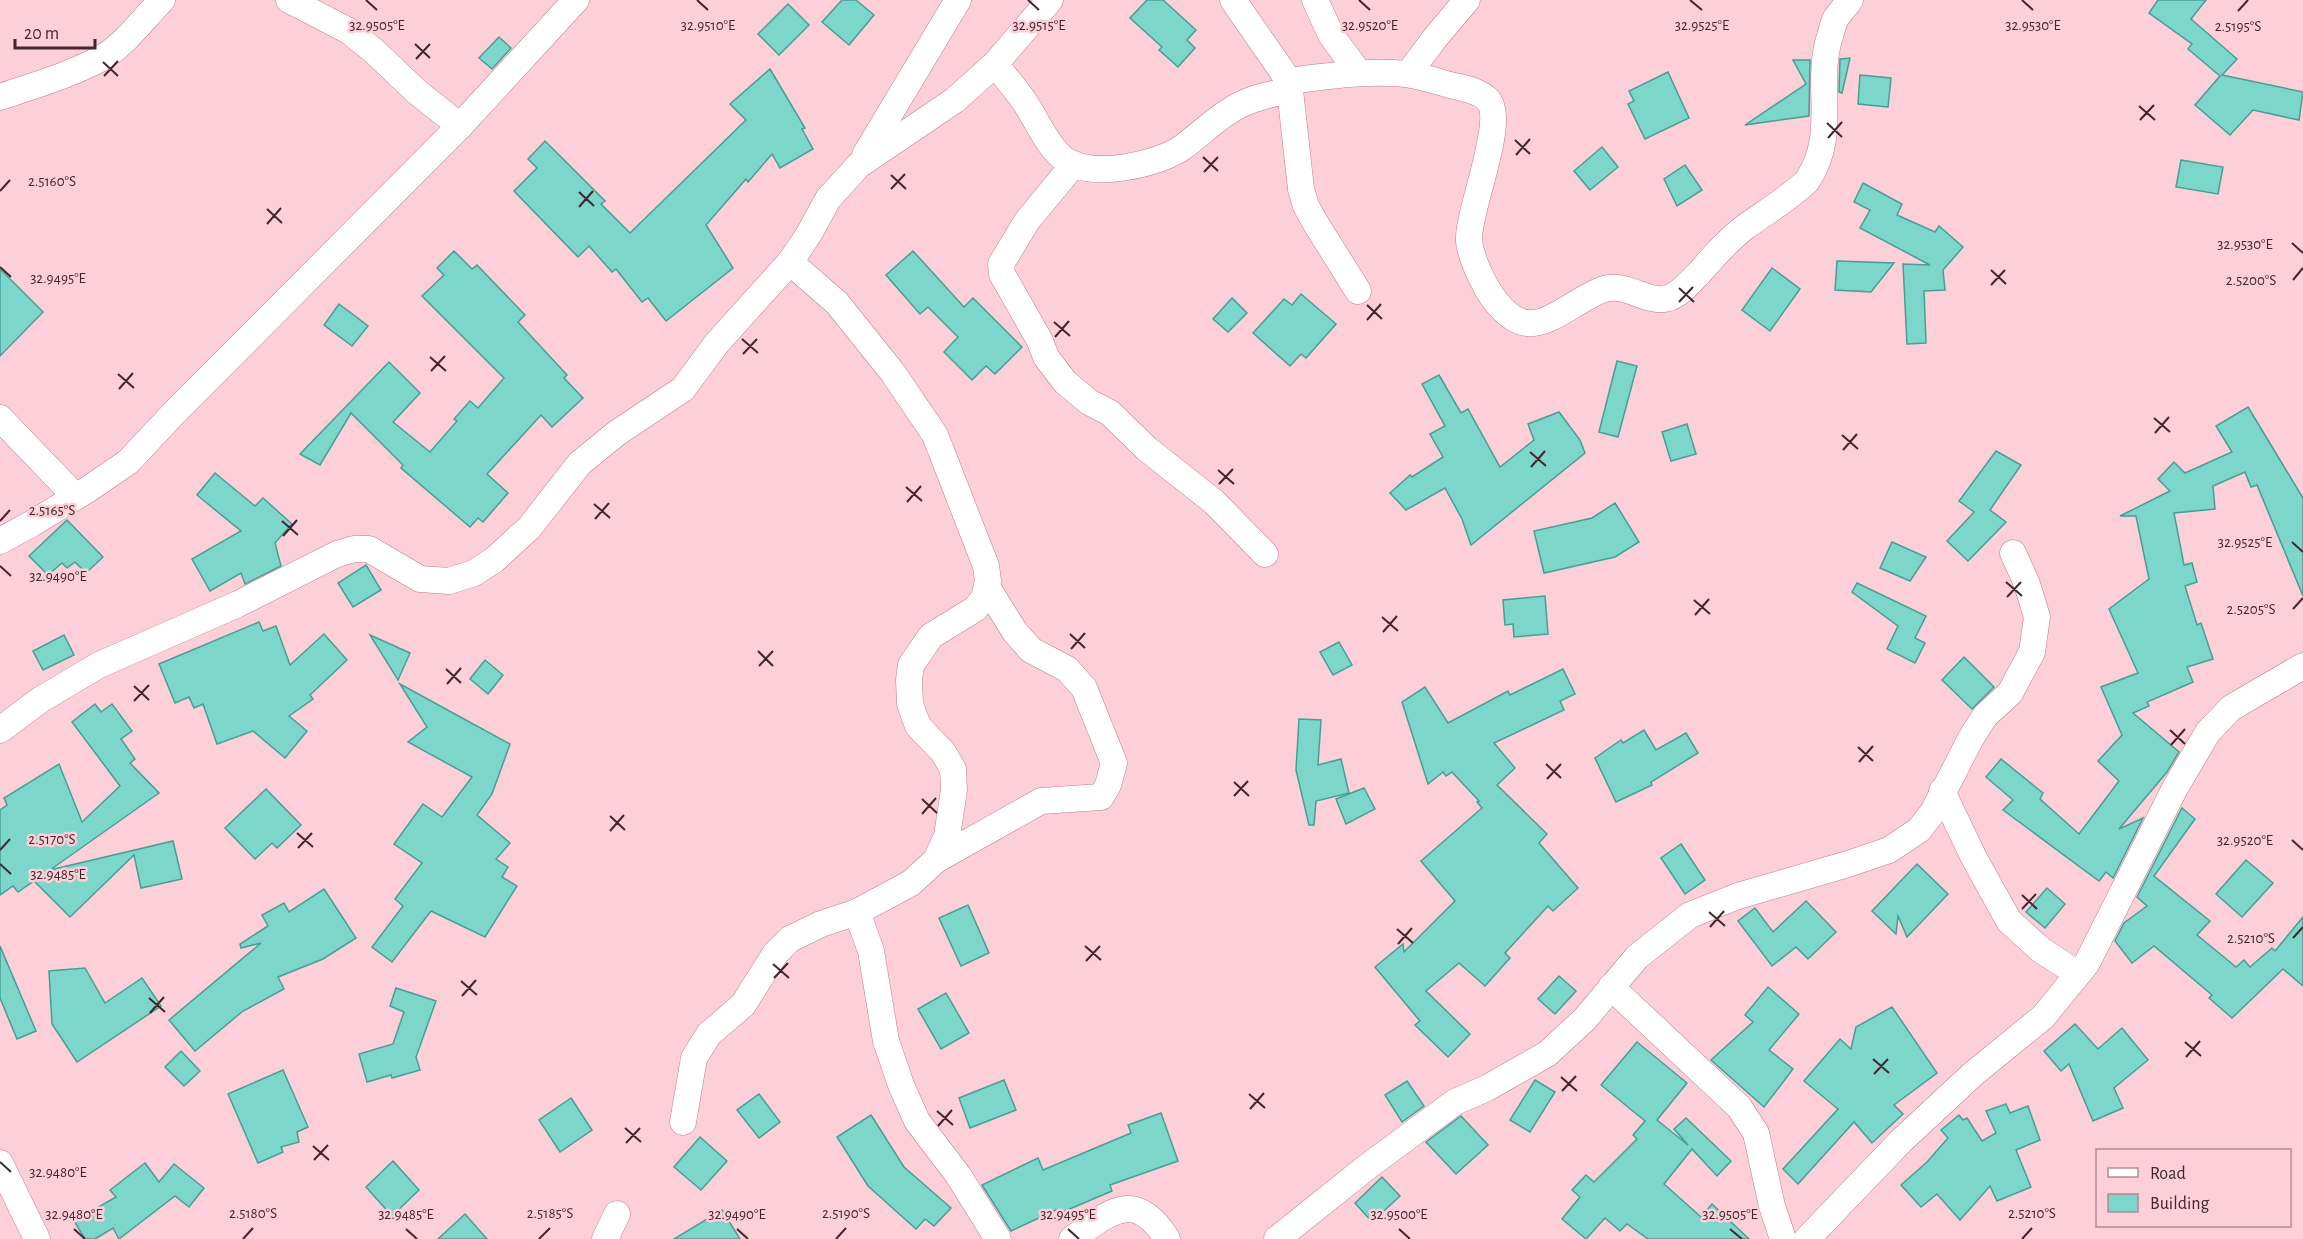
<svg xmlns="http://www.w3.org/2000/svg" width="2303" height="1239" font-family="'Alegreya Sans',sans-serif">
  <rect width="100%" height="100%" fill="#fdcfd8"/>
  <g fill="#7dd6ca" stroke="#459f95" stroke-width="1.5">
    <path d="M842,0h14l18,15 -25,30 -27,-23z"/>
    <path d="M1147,0h16l33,30 -9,10 8,8 -17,19 -19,-17 3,-3 -32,-29z"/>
    <path d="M2158,0h48l-15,19 46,40 -15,16 81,17 -4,28 -46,-10 -23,25 -35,-30 25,-29 -32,-27 4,-5 -43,-31z"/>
    <path d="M788,4l21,21 -30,30 -21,-21z"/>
    <path d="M499,37l12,11 -19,21 -13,-11z"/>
    <path d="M1850,58l-8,35 -3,-1 1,-33z"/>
    <path d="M1793,60h17l-1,56 -64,9 61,-41z"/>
    <path d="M770,69l35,59 -3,1 11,20 -33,19 -8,-14 -24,28 -2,-3 -40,46 27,43 -67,53 -18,-23 -6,4 -26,-33 -4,3 -23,-26 -11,11 -64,-66 23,-23 -9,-9 17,-18 60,60 -4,3 29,29 116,-113 -16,-16z"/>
    <path d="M1668,72l21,46 -44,21 -17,-35 6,-3 -5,-10z"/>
    <path d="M1860,75l31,3 -3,29 -30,-3z"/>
    <path d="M1602,147l16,20 -28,23 -16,-19z"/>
    <path d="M2181,160l42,7 -5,27 -42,-7z"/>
    <path d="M1685,165l17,25 -25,16 -13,-27z"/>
    <path d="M1863,183l39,21 -5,11 38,17 4,-6 24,21 -20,23 2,20 -21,1 2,52 -19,1 -4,-80 27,1 -70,-37 10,-18 -16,-8z"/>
    <path d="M454,251l18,18 5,-4 48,50 -7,7 49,53 -3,3 19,20 -31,29 -11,-12 -54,59 21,19 -25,29 -5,-4 -8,9 -69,-59 2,-3 -52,-52 -31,52 -20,-11 89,-92 31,31 -27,29 37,30 27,-31 -3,-2 16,-18 8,7 26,-30 -82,-82 22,-21 -7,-7z"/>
    <path d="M913,251l51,56 9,-9 49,49 -27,27 -9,-8 -14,14 -28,-28 14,-15 -30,-30 -8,7 -34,-39z"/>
    <path d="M1837,261l57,2 -23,29 -36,-2z"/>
    <path d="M1772,268l28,21 -30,42 -28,-21z"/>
    <path d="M0,269l43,43 -43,44z"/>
    <path d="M1301,294l35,30 -30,34 -5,-4 -11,12 -37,-33 31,-34 8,6z"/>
    <path d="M1232,298l15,15 -19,19 -15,-13z"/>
    <path d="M339,304l29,22 -16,20 -28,-21z"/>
    <path d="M1617,361l20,5 -19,71 -19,-5z"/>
    <path d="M1439,375l22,38 7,-4 32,58 34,-27 -6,-16 31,-12 21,28 5,13 -114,92 -9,-26 -17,-31 -39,22 -16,-17 20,-18 2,2 31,-20 -13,-23 15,-8 -23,-42z"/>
    <path d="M2248,407l55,91v98l-46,-111 -6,2 -6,-15 -32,14 2,23 -41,4 10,52 8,-2 5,19 -12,4 12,39 4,-2 12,36 -26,8 6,15 -46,20 2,4 -16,7 46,39 -12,20 -48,57 24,-11 -30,60 -7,-6 -7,9 -96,-71 10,-10 -27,-23 15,-18 42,34 -3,6 39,35 40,-53 -21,-20 24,-26 -21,-48 37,-14 -29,-64 40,-30 -13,-63h-16l50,-25 -12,-12 16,-17 11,11 47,-21 -16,-26z"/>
    <path d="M1687,424l9,30 -25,7 -9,-29z"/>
    <path d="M1996,451l25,14 -31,45 16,12 -38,39 -21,-20 27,-29 -15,-11z"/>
    <path d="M215,473l40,33 8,-8 29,26 -17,19 6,23 -36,18 -4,-11 -31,18 -18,-32 49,-28 -44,-36z"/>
    <path d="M1615,503l24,39 -24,15 -71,16 -10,-42 58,-13z"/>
    <path d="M67,520l36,37 -17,16 -11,-11 -8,6 -5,-5 -14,12 -19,-19z"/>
    <path d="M1892,542l34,15 -16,24 -30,-13z"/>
    <path d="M366,565l15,25 -28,17 -15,-24z"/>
    <path d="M1857,583l69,33 -11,22 10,5 -10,20 -28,-14 11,-23 -46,-34z"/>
    <path d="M1545,596l3,38 -34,3 -1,-13 -8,1 -2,-25z"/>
    <path d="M259,622l4,9 13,-5 14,39 34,-31 23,26 -37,35 3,4 -24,17 18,15 -22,27 -32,-27 -36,13 -14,-40 -9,4 -5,-11 -14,6 -16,-39z"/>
    <path d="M64,635l10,20 -31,15 -10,-19z"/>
    <path d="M370,635l40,18 -12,27z"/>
    <path d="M1339,642l13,23 -19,10 -13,-23z"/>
    <path d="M1964,657l30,30 -22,22 -30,-29z"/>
    <path d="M485,660l18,15 -15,19 -18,-15z"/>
    <path d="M1563,669l12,25 -15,7 4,9 -70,33 21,25 -18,17 50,49 -8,9 39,45 -25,23 -5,-5 -43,47 5,5 -25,28 -26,-23 -33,28 44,43 -22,23 -33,-32 5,-4 -45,-54 28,-23 1,8 51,-51 -34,-40 61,-53 -5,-6 2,-1 -27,-29 -6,4 -3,-4 -15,12 -26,-82 23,-15 23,36 60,-32 2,4z"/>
    <path d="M400,684l110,60 -18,50 -15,21 33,28 -14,16 12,8 -6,10 15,9 -32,51 -54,-26 -39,51 -20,-15 31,-41 -8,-7 27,-36 -28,-19 29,-40 19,13 30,-40 -64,-35 19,-15z"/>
    <path d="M95,704l6,8 11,-8 20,27 -11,8 14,20 -5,4 29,30 -109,77 123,-29 9,38 -41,9 -7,-33 -64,62 -36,-36 -16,11 -5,-6 -13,9v-85l7,-5 -3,-7 55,-34 23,58 38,-36 -48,-64z"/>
    <path d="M1299,719l22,1 -3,45 23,-6 8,34 -33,8 -2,24h-5l-13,-55z"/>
    <path d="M1644,730l12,20 30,-17 12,20 -47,29 1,3 -36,17 -21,-44 26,-18 2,3z"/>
    <path d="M1364,788l11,21 -29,15 -10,-25z"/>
    <path d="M266,789l35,36 -24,23 -5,-5 -17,16 -30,-31z"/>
    <path d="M2182,808l13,11 -41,57 56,45 -13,14 39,32 8,-7 6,7 22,-19 3,3 28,-34v69l-20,-17 -51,49 -23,-20 3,-3 -58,-49 -22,17 -17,-22 9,-18 23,-17 -10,-9z"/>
    <path d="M1681,844l24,36 -20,14 -24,-36z"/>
    <path d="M2246,860l27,23 -31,34 -26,-23z"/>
    <path d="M1917,864l31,30 -41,43 -9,-21 -2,18 -24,-23z"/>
    <path d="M2047,888l18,16 -20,24 -19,-16z"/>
    <path d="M324,889l32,49 -33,21 -45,18 6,12 -41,22 -48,40 -26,-31 92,-77 -20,5 -1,-4 28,-18 -6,-11 22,-12 5,9z"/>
    <path d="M1806,901l30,31 -28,27 -12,-12 -24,19 -34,-45 17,-13 18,24z"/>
    <path d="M968,905l21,48 -28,13 -22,-48z"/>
    <path d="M0,946l36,85 -19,8 -17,-41z"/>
    <path d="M85,968l20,35 37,-25 19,28 -84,56 -25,-38 -3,-53z"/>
    <path d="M1559,976l17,15 -21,23 -17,-15z"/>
    <path d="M1768,987l31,27 -30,36 24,19 -29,38 -53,-47 42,-38 -8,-7z"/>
    <path d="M396,988l40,13 -20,56 4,13 -28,8 -1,-3 -24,7 -8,-28 34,-10 11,-32 -14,-6z"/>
    <path d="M946,993l23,40 -28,16 -23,-40z"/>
    <path d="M1892,1007l45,66 -43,32 9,9 -31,29 -18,-21 -56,62 -15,-15 55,-60 -34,-28 36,-42 11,10 5,-22z"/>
    <path d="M2075,1024l23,25 24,-21 26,32 -34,28 9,20 -30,13 -24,-57 -8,7 -17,-20z"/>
    <path d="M1637,1042l50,41 -30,37 31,25 -14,-16 12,-11 45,43 -14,15 -25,-27 -28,35 37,33 11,-13 37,35h-101l-21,-15 -7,7 -15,-13 -19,21 -24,-20 18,-22 -8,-7 14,-15 8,7 43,-43 -4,-4 12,-14 -44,-36z"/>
    <path d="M181,1051l19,20 -16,15 -19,-19z"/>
    <path d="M283,1070l25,57 -11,5 2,10 -18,5 2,5 -25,11 -30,-69z"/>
    <path d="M1004,1080l12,30 -46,18 -11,-30z"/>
    <path d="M1535,1080l20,12 -25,40 -20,-12z"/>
    <path d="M1407,1081l17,25 -22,16 -17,-27z"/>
    <path d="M759,1094l21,28 -21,16 -22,-28z"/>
    <path d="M571,1098l21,32 -32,22 -21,-32z"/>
    <path d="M2006,1104l4,9 18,-7 12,34 -24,10 15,37 -34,14 -7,-15 -30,34 -23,-26 -16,13 -20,-22 26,-23 21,-24 -7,-8 18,-15 4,5 4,-2 15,23 14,-8 -10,-22z"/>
    <path d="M1161,1113l17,48 -68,24 2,6 -54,23 -2,-4 -45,21 -29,-46 56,-27 5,12 88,-37 -3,-8z"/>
    <path d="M871,1115l33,52 47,41 -17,18 -9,-7 -9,10 -48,-43 -31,-49z"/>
    <path d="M1461,1116l27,29 -32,29 -30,-32z"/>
    <path d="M700,1137l27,24 -26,29 -27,-23z"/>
    <path d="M393,1161l26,29 -27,26 -26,-29z"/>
    <path d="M145,1163l14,19 15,-18 30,24 -15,19 -14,-11 -56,43 -6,-11 -18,11h-10l-11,-18 42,-24 -6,-7z"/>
    <path d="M1382,1177l18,19 -28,26 -17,-19z"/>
    <path d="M722,1210l18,29h-66z"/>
    <path d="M465,1214l22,25h-49z"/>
  </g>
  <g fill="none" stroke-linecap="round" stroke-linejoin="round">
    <defs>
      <g id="street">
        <path d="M289,0l60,31 25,20 43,41 43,34"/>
        <path d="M1233,0l56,81 12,108 5,17 10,18 42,67"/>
        <path d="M1315,0l16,35 28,38"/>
        <path d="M995,64c10,13 22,26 31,40 11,17 22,43 39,56 27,19 93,5 118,-13 19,-14 34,-30 55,-41 16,-9 35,-12 52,-16"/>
        <path d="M1408,74l27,-36 32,-38"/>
        <path d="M1289,81c39,-5 78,-11 117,-7 15,2 30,7 44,11 12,3 29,5 38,15 19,21 -21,112 -19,141 2,17 12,37 20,51 39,59 64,20 110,-1 25,-12 48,14 70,7 13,-5 22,-17 31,-26 14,-16 28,-32 45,-45 21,-15 43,-28 62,-46 32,-47 7,-95 23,-145 2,-6 3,-13 6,-18 4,-6 10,-12 14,-18"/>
        <path d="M0,97c35,-12 74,-23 105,-41 22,-14 39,-38 57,-56"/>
        <path d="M865,155l93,-155"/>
        <path d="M1074,164l-47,57 -26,43 1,10 38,67 6,16 19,25 24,20 21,11 37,36 67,53 51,52"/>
        <path d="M0,418l76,79"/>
        <path d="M0,541l33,-18 54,-33 41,-28 46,-49 286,-287 116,-126"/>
        <path d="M0,730l40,-30 59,-35 139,-61 99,-50 17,-5h15l51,30 29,2 25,-8 20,-13 35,-32 51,-65 37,-30 66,-44 34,-46 73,-81 19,-28 19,-35 31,-34 96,-65 40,-36 55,-64"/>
        <path d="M1942,791l32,67 35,63 32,29 37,24"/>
        <path d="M936,860l105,-59 60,-4 7,-12 6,-22 -30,-75 -17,-19 -36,-19 -16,-18 -28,-45"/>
        <path d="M857,912l14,39 15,90 15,44 16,36 41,54 40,64"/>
        <path d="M1611,987l128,120 17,26 16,73 11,33"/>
        <path d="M683,1122l11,-64 15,-24 34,-29 32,-51 15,-15 31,-15 36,-12 54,-29 25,-23 11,-24 7,-46 -1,-21 -10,-17 -25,-26 -8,-22 -1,-24 2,-15 20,-29 44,-27 9,-11 4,-17 -2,-15 -51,-131 -42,-62 -56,-70 -47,-41"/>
        <path d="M0,1163l37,76"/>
        <path d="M605,1239l12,-25"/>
        <path d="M1072,1239c38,-27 63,-51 95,0"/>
        <path d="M1277,1239l90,-72 88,-65 32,-14 60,-34 37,-34 53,-63 53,-42 48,-19 110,-32 41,-14 30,-20 14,-18 38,-74 14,-22 25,-23 22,-41 5,-35 -10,-33 -14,-31"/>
        <path d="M1807,1239l94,-98 72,-67 70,-57 44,-54 88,-175 33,-56 23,-24 72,-42"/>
      </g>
    </defs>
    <use href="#street" stroke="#c17c8c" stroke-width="27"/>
    <use href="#street" stroke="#fff" stroke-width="26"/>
  </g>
  <path fill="none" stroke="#43262d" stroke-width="2" d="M366,0l11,10M697,0l11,10M1028,0l11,10M1359,0l11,10M1690,0l12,10M2022,0l11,10M2238,11l10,-11M415,44l15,14M416,59l14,-15M103,62l15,14M104,76l14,-15M2139,106l16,14M2140,120l14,-15M1827,123l15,14M1828,138l14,-16M1515,140l15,14M1516,155l14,-16M1203,157l15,14M1204,172l14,-15M891,175l15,14M891,189l14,-15M0,191l10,-11M579,192l15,14M579,207l14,-16M267,209l15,14M267,224l14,-16M2292,243l11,10M0,267l11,10M1991,270l15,14M2293,280l10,-12M1991,285l14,-15M1679,288l15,14M1679,302l14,-15M1367,305l15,14M1367,320l14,-16M1054,322l16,14M1055,337l14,-16M742,339l16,14M743,354l14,-15M430,357l16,14M431,371l14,-15M118,374l16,14M119,389l14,-16M2154,418l16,14M2155,433l14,-16M1842,435l16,14M1843,450l14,-16M1530,452l16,14M1531,467l14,-16M1218,470l16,14M1219,484l14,-15M906,487l16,14M907,502l14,-16M594,504l16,14M595,519l14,-16M0,521l10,-11M282,521l16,14M283,536l14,-16M2292,542l11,10M0,566l11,10M2006,582l16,14M2007,597l14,-15M1694,600l16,14M2293,609l10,-11M1695,615l14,-16M1382,617l16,14M1383,632l14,-16M1070,634l15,14M1071,649l14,-16M758,651l15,15M759,666l14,-15M446,669l15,14M447,684l14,-16M134,686l15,14M134,701l15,-16M2170,730l15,14M2171,745l14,-16M1858,747l15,14M1859,762l14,-16M1546,764l15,14M1547,779l14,-15M1234,782l15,14M1234,796l14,-15M922,799l15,14M922,814l14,-16M610,816l15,14M610,831l14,-16M297,833l16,14M2292,840l11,10M298,848l14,-15M0,850l10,-11M0,864l11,10M2022,895l15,14M2022,909l14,-15M1709,912l16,14M1710,927l14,-16M1397,929l16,14M2293,938l10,-11M1398,944l14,-16M1085,946l16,14M1086,961l14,-15M773,964l16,14M774,978l14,-15M461,981l16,14M462,996l14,-16M149,998l16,14M150,1013l14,-16M2185,1042l16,14M2186,1057l14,-16M1873,1059l16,14M1874,1074l14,-15M1561,1077l16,14M1562,1091l14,-15M1249,1094l16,14M1250,1109l14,-16M937,1111l16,14M938,1126l14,-16M625,1128l16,14M626,1143l14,-15M313,1146l16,14M314,1160l14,-15M0,1162l11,10M74,1229l11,10M406,1229l11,10M737,1229l11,10M1068,1229l11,10M1399,1229l11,10M1730,1229l12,10M243,1239l10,-11M539,1239l11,-11M836,1239l10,-11M2022,1239l10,-11"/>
  <g font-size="15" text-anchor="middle" fill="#43262d" stroke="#fdcfd8" stroke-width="5" stroke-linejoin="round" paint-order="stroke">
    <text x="377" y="30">32.9505°E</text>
    <text x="708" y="30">32.9510°E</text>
    <text x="1039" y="30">32.9515°E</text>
    <text x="1370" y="30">32.9520°E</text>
    <text x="1702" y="30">32.9525°E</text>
    <text x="2033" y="30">32.9530°E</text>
    <text x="2238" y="31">2.5195°S</text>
    <text x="52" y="186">2.5160°S</text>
    <text x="2245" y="249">32.9530°E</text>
    <text x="58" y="283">32.9495°E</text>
    <text x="2251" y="285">2.5200°S</text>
    <text x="52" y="515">2.5165°S</text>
    <text x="2245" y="547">32.9525°E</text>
    <text x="58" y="581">32.9490°E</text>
    <text x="2251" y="614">2.5205°S</text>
    <text x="52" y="844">2.5170°S</text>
    <text x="2245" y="845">32.9520°E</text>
    <text x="58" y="879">32.9485°E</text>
    <text x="2251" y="943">2.5210°S</text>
    <text x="58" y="1177">32.9480°E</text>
    <text x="253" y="1218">2.5180°S</text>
    <text x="550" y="1218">2.5185°S</text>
    <text x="846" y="1218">2.5190°S</text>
    <text x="2032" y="1218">2.5210°S</text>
    <text x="74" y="1219">32.9480°E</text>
    <text x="406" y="1219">32.9485°E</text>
    <text x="737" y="1219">32.9490°E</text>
    <text x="1068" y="1219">32.9495°E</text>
    <text x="1399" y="1219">32.9500°E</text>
    <text x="1730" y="1219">32.9505°E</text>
  </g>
  <rect x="2096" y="1149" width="195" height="78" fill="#fdcfd8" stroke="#b38b94" stroke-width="1.5"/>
  <rect x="2108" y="1168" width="30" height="9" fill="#ffffff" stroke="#b38b94" stroke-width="1.5"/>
  <text x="2150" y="1179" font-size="18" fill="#43262d">Road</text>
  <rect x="2108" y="1194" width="30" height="18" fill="#7dd6ca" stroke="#b38b94" stroke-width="1.5"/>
  <text x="2150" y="1209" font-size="18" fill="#43262d">Building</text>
  <path d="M15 39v9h80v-9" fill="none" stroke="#43262d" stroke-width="3"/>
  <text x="24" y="39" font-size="18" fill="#43262d" stroke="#fdcfd8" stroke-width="4.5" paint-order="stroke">20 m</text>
</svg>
